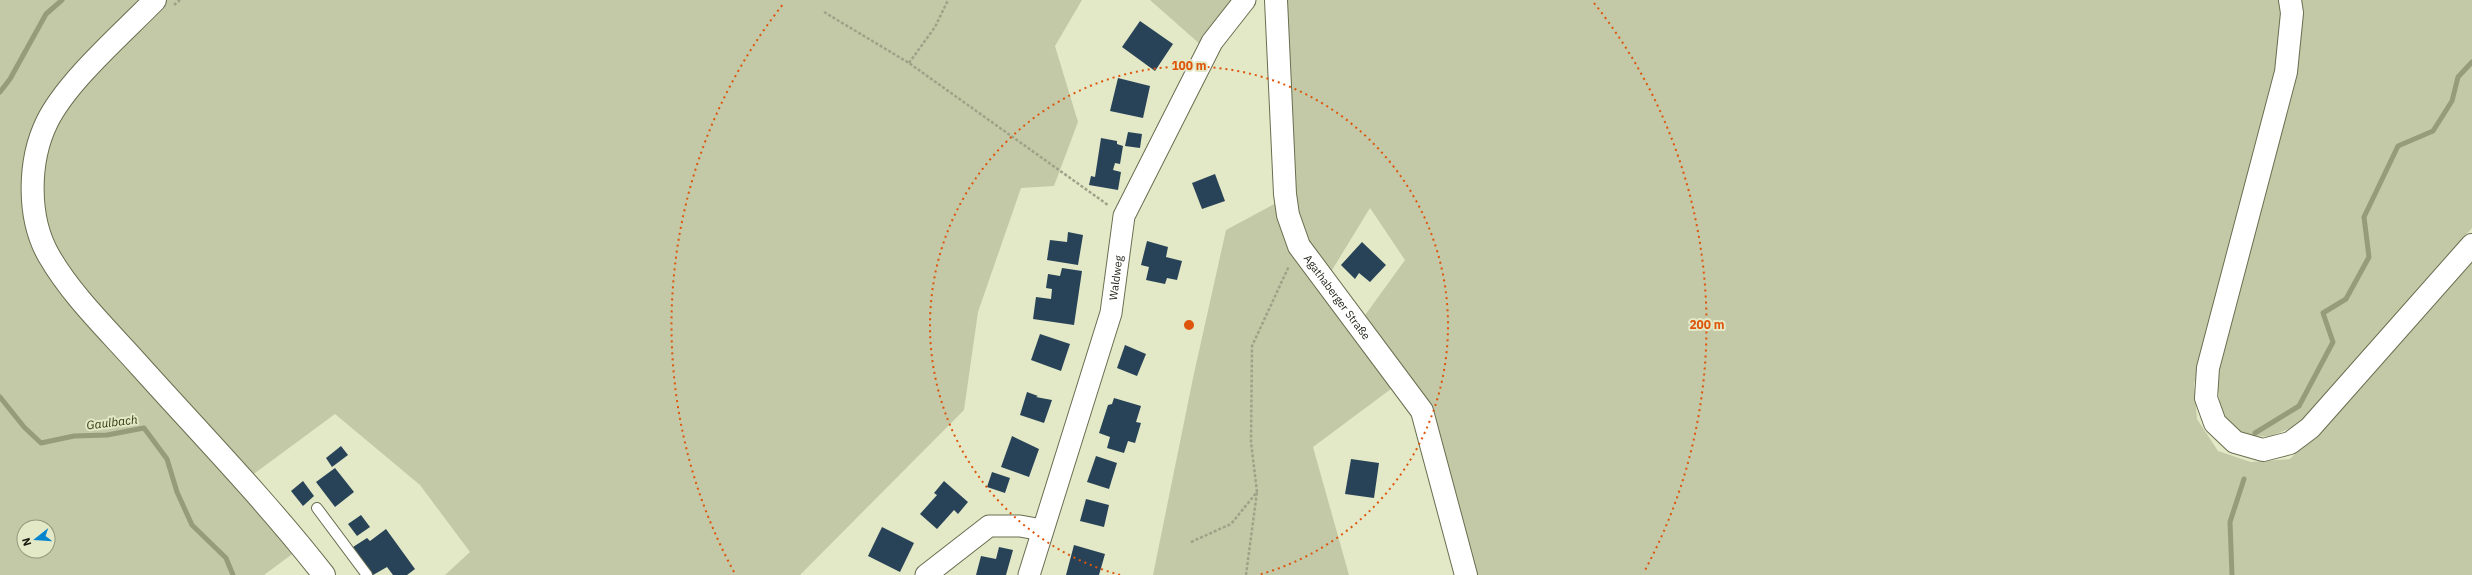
<svg xmlns="http://www.w3.org/2000/svg" width="2472" height="575" font-family="'IBM Plex Sans',sans-serif">
  <rect width="100%" height="100%" fill="#e3e9c7"/>
  <g fill="#c3c9a6" fill-rule="evenodd">
    <path d="M0,0h1082l-27,46 23,76 -24,64 -33,2 -43,124 -14,98 -164,165h-355l25,-23 -50,-67 -85,-71 -84,62 44,76 -31,23h-264zM24,527h24v24h-24z"/>
    <path d="M1150,0h85l-34,45z"/>
    <path d="M1285,0h995l2,15 -5,60 -83,309 3,35 21,32 33,11 39,-3 69,-72 113,-128v316h-998l-44,-167 -67,-90 42,-58 -35,-52 -41,67 -32,-51z"/>
    <path d="M2299,0h173v228l-174,197 -29,12 -28,-3 -20,-22 -4,-32z"/>
    <path d="M1280,201l115,185 -82,61 36,128h-196l40,-197 33,-148z"/>
  </g>
  <g fill="none" stroke-linecap="round" stroke-linejoin="round">
    <g stroke="#969c79" stroke-width="5">
      <path d="M0,92l10,-13 36,-65 16,-14"/>
      <path d="M0,397l24,30 17,16 33,-7 33,-1 37,-7 23,31 10,33 15,33 34,33 7,17"/>
      <path d="M2255,433l44,-27 34,-64 -10,-29 23,-14 23,-42 -5,-40 34,-71 35,-15 19,-30 6,-24 14,-15"/>
      <path d="M2232,575l-2,-53 14,-43"/>
    </g>
  </g>
  <g fill="#284358">
    <path d="M1140,21l33,23 -18,27 -33,-24z"/>
    <path d="M1118,78l32,8 -7,32 -33,-7z"/>
    <path d="M1128,132l14,2 -2,14 -15,-2z"/>
    <path d="M1101,138l16,3v3l6,2 -3,18 -5,-1 -2,7 8,2 -3,18 -29,-5 2,-9 4,1z"/>
    <path d="M1215,174l10,27 -23,8 -10,-26z"/>
    <path d="M1068,232l15,3 -5,30 -31,-5 3,-20 17,2z"/>
    <path d="M1147,241l21,6 -2,10 16,4 -5,19 -10,-2 -2,6 -19,-4 3,-13 -8,-2z"/>
    <path d="M1362,242l24,23 -16,17 -11,-9 -4,6 -14,-14z"/>
    <path d="M1062,268l20,3 -8,54 -41,-6 3,-22 15,2 1,-10 -6,-1 2,-14 12,2z"/>
    <path d="M1040,334l30,10 -9,27 -30,-11z"/>
    <path d="M1125,345l21,9 -9,22 -20,-8z"/>
    <path d="M1027,392l11,4 -2,1 16,3 -8,23 -24,-8z"/>
    <path d="M1114,398l27,8 -5,16 5,1 -6,20 -7,-2 -4,12 -17,-5 3,-11 -11,-4 9,-28 4,-1z"/>
    <path d="M1012,436l27,13 -10,28 -28,-10z"/>
    <path d="M341,446l7,9 -16,12 -6,-9z"/>
    <path d="M1096,456l21,7 -8,26 -22,-7z"/>
    <path d="M1351,459l28,4 -5,35 -29,-4z"/>
    <path d="M335,468l19,24 -19,15 -19,-25z"/>
    <path d="M992,472l18,6 -5,15 -18,-6z"/>
    <path d="M303,481l11,15 -11,10 -12,-15z"/>
    <path d="M944,481l24,21 -10,12 -4,-4 -17,19 -17,-15 17,-19 -3,-2z"/>
    <path d="M1086,499l23,6 -5,22 -24,-6z"/>
    <path d="M361,515l9,12 -13,9 -9,-12z"/>
    <path d="M882,527l32,16 -14,29 -32,-16z"/>
    <path d="M386,529l29,40 -8,6h-14l-6,-8 -14,8 -20,-28 14,-9 3,3z"/>
    <path d="M1074,545l31,9 -6,21h-33z"/>
    <path d="M999,547l14,3 -7,25h-30l5,-19 15,3z"/>
  </g>
  <g fill="none" stroke-linecap="round" stroke-linejoin="round">
    <defs>
      <path id="lane" d="M317,508l50,67"/>
      <g id="street">
        <path d="M926,575l63,-49h31l22,4"/>
        <path id="s1" d="M1029,575l82,-262 13,-97 88,-174 33,-42"/>
      </g>
      <g id="secondary">
        <path d="M155,0c-32,33 -88,81 -108,122 -19,39 -20,96 2,134 23,40 59,74 90,109 62,69 128,137 185,210"/>
        <path id="s2" d="M1276,0l9,194 3,21 11,31 123,165 44,164"/>
        <path d="M2290,0l2,13 -6,59 -78,296 -2,30 9,25 20,19 28,8 27,-7 20,-15 162,-183"/>
      </g>
    </defs>
    <use href="#lane" stroke="#696e50" stroke-width="12"/>
    <use href="#street" stroke="#696e50" stroke-width="23"/>
    <use href="#secondary" stroke="#696e50" stroke-width="24"/>
    <g stroke="#9ea288" stroke-width="2.5" stroke-dasharray="3 2" stroke-linecap="butt">
      <path d="M174,5l6,-5"/>
      <path d="M824,12l85,51 199,142"/>
      <path d="M909,63l26,-36 13,-27"/>
      <path d="M1191,542l40,-18 26,-32 -6,-50 1,-96 37,-80"/>
      <path d="M1246,575l11,-83"/>
    </g>
    <use href="#lane" stroke="#fff" stroke-width="10"/>
    <use href="#street" stroke="#fff" stroke-width="21"/>
    <use href="#secondary" stroke="#fff" stroke-width="22"/>
  </g>
  <g fill="none" stroke="#de560c" stroke-width="2" stroke-dasharray="2 4">
    <path d="M1120 575A259 259 0 1 1 1258 575"/>
    <path d="M734 572A518 518 0 0 1 784 3M1594 3A518 518 0 0 1 1644 572"/>
  </g>
  <g text-anchor="middle" dominant-baseline="central" stroke-width="4" stroke-linejoin="round" paint-order="stroke">
    <g font-size="11" fill="#1a1c10" stroke="#e3e9c7">
      <text stroke="none"><textPath href="#s1" startOffset="310">Waldweg</textPath></text>
      <text stroke="none"><textPath href="#s2" startOffset="312">Agathaberger Straße</textPath></text>
    </g>
    <g font-size="12" font-style="italic" fill="#303508" stroke="#e3e9c7">
      <text transform="translate(112 422) rotate(-7)">Gaulbach</text>
    </g>
  </g>
  <circle cx="1189" cy="325" r="6" fill="#de560c" stroke="#e3e9c7" stroke-width="2"/>
  <g font-size="12" text-anchor="middle" font-weight="bold" fill="#de560c" stroke="#e3e9c7" stroke-width="4" stroke-linejoin="round" paint-order="stroke">
    <text x="1189" y="70">100 m</text>
    <text x="1707" y="329">200 m</text>
  </g>
  <g transform="translate(36 539) rotate(253)"><circle r="19" fill="#e3e9c7" stroke="#93977e"/>
  <path d="M0-3L7 15L0 10L-7 15Z" fill="#0485cd"/>
  <text y="-6" font-size="11" font-weight="bold" text-anchor="middle" fill="#1a1c10">N</text>
  </g>
</svg>
